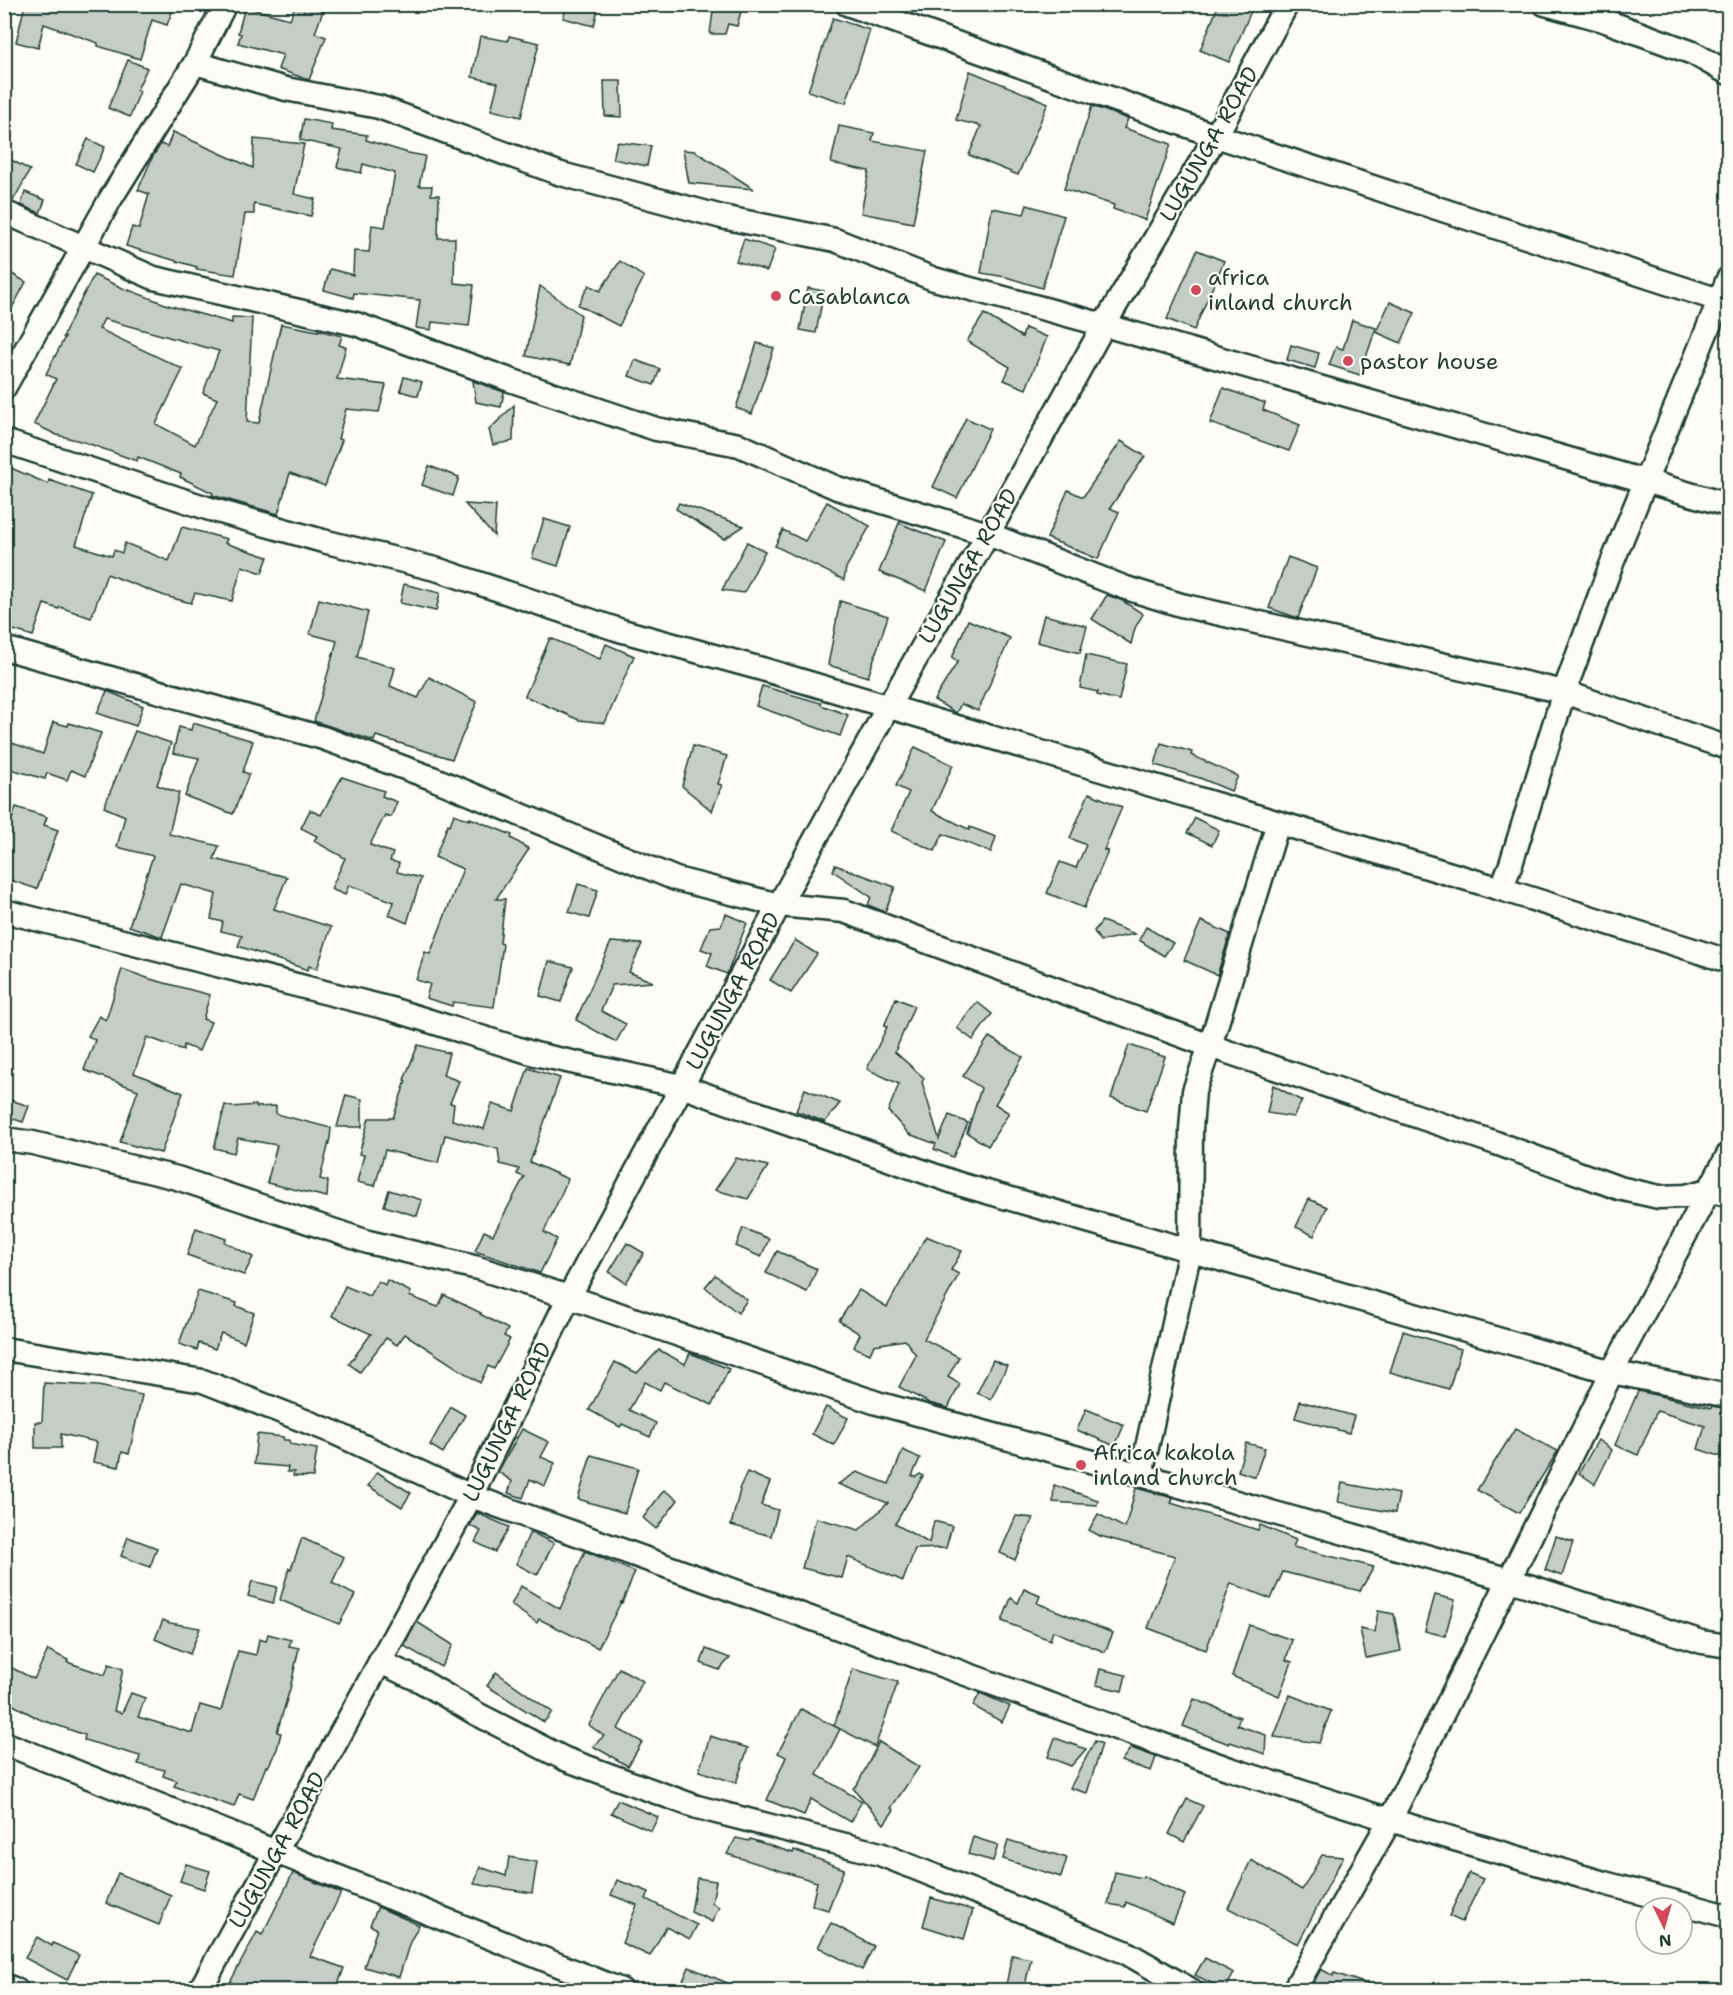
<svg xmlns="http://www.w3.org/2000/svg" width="1733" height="1995" font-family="'Shantell Sans',sans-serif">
  <rect width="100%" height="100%" fill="#fdfcf7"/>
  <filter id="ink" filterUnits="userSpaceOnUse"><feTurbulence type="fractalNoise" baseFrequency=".0167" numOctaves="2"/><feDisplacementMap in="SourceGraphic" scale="12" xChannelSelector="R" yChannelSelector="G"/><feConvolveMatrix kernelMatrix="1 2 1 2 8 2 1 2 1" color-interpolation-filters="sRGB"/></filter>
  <g filter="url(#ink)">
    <g fill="#c6cdc7" stroke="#1f3d34" stroke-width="1.5" fill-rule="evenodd">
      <path d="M25,4h150l-8,21 -15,-5 -12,39 -42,-13v-3l-54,-19 -6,24 -22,-6z"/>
      <path d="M296,4h8l19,7 -8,22 11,4 -17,43 -31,-11 5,-14 -45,-12 3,-9 -3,-1 7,-26 45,12z"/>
      <path d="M567,4h32l-5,22 -31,-8z"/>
      <path d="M714,4h29l-6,22 -9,-2 -3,10h-15z"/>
      <path d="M1219,4h22l11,5 -23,53 -29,-12z"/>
      <path d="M833,18l37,12 -24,73 -38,-12z"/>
      <path d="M480,36l28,5 1,-5 30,7 -18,74 -30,-7 7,-27 -26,-6z"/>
      <path d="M128,60l19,8 -10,22 3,1 -10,26 -22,-9z"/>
      <path d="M970,71l78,32 -30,72 -49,-20 12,-29 -25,-6z"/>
      <path d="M604,81h17l1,36 -17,-1z"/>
      <path d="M1092,106l36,13 -4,9 47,16 -26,76 -32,-11 1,-4 -50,-16z"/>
      <path d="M304,119l28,5 -1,6 36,5 -1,5 42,13 17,3 -6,30h13l-1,9h8l-1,43h17l-1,45 20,2 -5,41 -37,-4 -1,8 -15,-2 4,-28 -66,-7 -1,5 -29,-8 6,-21 23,6 1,-24 15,1 3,-27 13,2 10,-54 -32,-9 -2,9 -24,-6 5,-18 -42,-9z"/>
      <path d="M839,126l35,7 -2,8 55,10 -14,72 -52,-10 8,-42 -38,-8z"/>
      <path d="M173,132l80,36 1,-29 50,5 -10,50 21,5 -4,17 -57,-12v10h-9l-10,61 -39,-6 1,-2 -71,-21 6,-19 7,2 10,-35 -11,-4 15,-34 8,-12 6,3z"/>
      <path d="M88,139l17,8 -12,25 -17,-8z"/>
      <path d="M617,142l34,4 -4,20 -34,-7z"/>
      <path d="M683,150l12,1 59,38 -65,-6z"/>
      <path d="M4,156l26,14 -17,31 -9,-2z"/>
      <path d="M25,192l20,8 -5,13 -19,-8z"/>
      <path d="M1027,205l37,11 -22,72 -36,-11 -25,-4 11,-65 32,6z"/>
      <path d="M744,239l31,10 -8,22 -31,-10z"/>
      <path d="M1197,250l27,11 -30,69 -27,-11z"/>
      <path d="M620,261l24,16 -25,49 -41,-21 11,-20 11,6z"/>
      <path d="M12,274l14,8 -22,41v-44l5,2z"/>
      <path d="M94,275l35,16v-1l39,15 64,18v-6l20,1 -5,104 12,1 22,-99 37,7v-1l24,6 -3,9 7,2 -9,32 49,6 -7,27 -33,-3 -8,30 4,1 -17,46 -35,-13 -12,41 -66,-19 1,-2 -33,-16 1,-3 -43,-17 -1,4 -53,-19 -27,-7 -23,-11 22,-45 -10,-5 19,-37h-2l12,-26zM104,319l115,32 -16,42 14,6 -22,46 -39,-21 27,-55 -84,-40z"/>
      <path d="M540,286l41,29 -11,50 -44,-9z"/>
      <path d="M808,288l16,3 -8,42 -16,-3z"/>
      <path d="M1390,302l25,11 -14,30 -25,-11z"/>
      <path d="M984,314l38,23 3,-9 22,9 -21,52 -22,-9 6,-13 -43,-26z"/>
      <path d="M1352,320l24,8 -16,47 -31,-10 7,-18 7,2z"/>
      <path d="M757,343l17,5 -22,66 -16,-6z"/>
      <path d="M1291,345l28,8 -4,15 -28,-8z"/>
      <path d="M635,360l25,9 -6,16 -25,-9z"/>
      <path d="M404,377l18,5 -4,14 -18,-5z"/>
      <path d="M473,381l31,11 -3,15 -25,-5z"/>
      <path d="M1223,388l42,15 -2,7 37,15 -11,26 -79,-28z"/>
      <path d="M514,405l-1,36 -20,4 -4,-15z"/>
      <path d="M966,418l24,11 -33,69 -24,-11z"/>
      <path d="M1121,441l24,15 -35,52 9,4 -21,47 -51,-21 21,-48 15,7z"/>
      <path d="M4,465l44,19 1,-4 43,15 -16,50 36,11 2,-6 8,3 3,-10 44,18 13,-34 45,12 -2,4 43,14 -6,16 -20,-7 -10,35 -37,-8 -4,10 -26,-7 -58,-22 -16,44 -31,-11 -1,2 -15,-5 -11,32 -29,-9z"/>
      <path d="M429,466l30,11 -6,19 -31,-11z"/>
      <path d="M827,502l43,24 -24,42 -2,12 -69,-34 8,-16 22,11z"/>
      <path d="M679,503l65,23 -20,13 -48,-30z"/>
      <path d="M465,504l31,2 -2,30z"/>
      <path d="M544,519l26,8 -12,39 -26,-8z"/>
      <path d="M899,523l47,19 -20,49 -47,-19z"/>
      <path d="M747,542l18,9 -21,42 -22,-3z"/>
      <path d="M1288,557l29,11 -19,50 -29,-10z"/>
      <path d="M404,584l36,9 -4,18 -36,-8z"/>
      <path d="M1107,595l16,6 20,13 -8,14 -4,16 -39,-25z"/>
      <path d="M319,599l49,13 -11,45 38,11 -5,18 28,12 11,-21 48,25 -25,57 -76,-23 -2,5 -60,-20 23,-80 -27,-7z"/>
      <path d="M840,601l48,15 -20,61 -40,-12z"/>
      <path d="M1044,615l43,11 -7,27 -43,-11z"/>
      <path d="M968,620l42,18 -32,73 -17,-7 -5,9 -22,-13 24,-39 -6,-3z"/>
      <path d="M550,638l50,21 6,-15 28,12 -29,67 -26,-3 -54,-24z"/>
      <path d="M1086,655l41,9 -8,36 -22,-5 1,-3 -18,-4z"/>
      <path d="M762,686l59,17v2l27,10 -8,21 -84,-30z"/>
      <path d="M107,691l36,15 -7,20 -39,-13z"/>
      <path d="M53,722l15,4 1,-3 32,10 -16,43 -14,-6 -4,10 -20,-7 -2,6 -41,-12v-27l39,14z"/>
      <path d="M193,723l60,18 -10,31 6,2 -16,40 -48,-18 14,-38 -26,-5 6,-26 12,3z"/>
      <path d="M135,731l36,12 -14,42 22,8 -10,41 50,12 -5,13 73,18 -13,32 57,18 -14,42 -8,-3 -1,4 -70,-24 4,-10 -21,-5 2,-9 -12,-3 5,-25 -35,-10 -19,53 -33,-11 24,-70 -36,-9 8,-31 -21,-9z"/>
      <path d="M1161,743l31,9 -1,3 47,21 -7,15 -31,-13 -45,-13z"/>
      <path d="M693,746l34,10 -9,28 4,1 -10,26 -30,-25z"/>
      <path d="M915,747l38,18 -21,46 38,19v-3l26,10 -5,15 -48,-18 -8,17 -44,-20 18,-39 -13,-6z"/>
      <path d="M342,777l42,14 -2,5 15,6 -6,15 -6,-2 -15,30 23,8 -3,8 9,2 -2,9 24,6 -14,45 -18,-8 5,-13 -45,-17 -4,10 -14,-6 14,-31 -31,-17 3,-5 -16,-8 9,-18 11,5z"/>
      <path d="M1089,793l33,14 -18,43 4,1 -24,57 -37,-15 13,-31 16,6 10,-23 -16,-7z"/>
      <path d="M16,807l31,10 -3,8 14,5 -21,59 -33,-11v-36z"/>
      <path d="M454,814l15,6 1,-2 42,17 -1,3 18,11 -33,50h9l-5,44 3,1 -9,63 -41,-5 -1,4 -26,-8 4,-14 -14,-4 9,-28 5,2 33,-85 -28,-12 13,-33 2,1z"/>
      <path d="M1195,818l24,12 -7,15 -25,-12z"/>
      <path d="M835,865l60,22 -10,25 -17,-7 3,-8 -38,-26z"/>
      <path d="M578,884l20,6 -9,28 -20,-6z"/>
      <path d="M726,914l21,9 -20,51 -20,-8 5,-13 -11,-4 9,-22 11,-1z"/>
      <path d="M1102,921l33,13 -35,7 -6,-10z"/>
      <path d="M1201,921l29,13 -13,41 -33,-15z"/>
      <path d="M1146,927l27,16 -9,13 -25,-16z"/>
      <path d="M795,940l22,14 -26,39 -21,-13z"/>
      <path d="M611,942l31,2 -13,28 24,10 -41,3 -11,26 25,13 -10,18 -40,-22z"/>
      <path d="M549,961l24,6 -12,35 -21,-6z"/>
      <path d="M122,969l28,10 60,16 -7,24 8,3 -12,29 -15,-6 -1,5 -36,-13 -13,36 49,20 -22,60 -41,-11 18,-52 -54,-20 11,-30 -7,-4 11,-20 7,4z"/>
      <path d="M896,998l18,8 -19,46 29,26 -2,4 17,57 10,-24 19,8 -15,34 -19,-8 2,-5 -27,-10 -21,-23 11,-27 -32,-15 20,-42 -3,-1z"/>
      <path d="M977,1002l15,12 -19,26 -16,-12z"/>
      <path d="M989,1037l34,20 -28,47 14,9 -21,33 -21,-13 14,-45 -18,-12z"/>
      <path d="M418,1045l31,8 -6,22 16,6 -9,22 4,1 -2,16 32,9 8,-25 22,7 14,-43 32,10 -30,84 38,17 -24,53 13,7 -17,34 -65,-22 9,-20 9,4 31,-58 -7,-3 2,-5 -19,-5 -2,-15 -53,-14 -7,28 -53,-13 -10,36 -18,-4 7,-27 -5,-1 10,-36h24l13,-37 -2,-1z"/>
      <path d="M1129,1045l36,12 -19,54 -35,-13z"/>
      <path d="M1273,1085l29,16 -9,16 -26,-4z"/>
      <path d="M805,1089l35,14 -15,19 -29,-11z"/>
      <path d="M346,1095l16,4v28h-25z"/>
      <path d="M4,1098l25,8 -6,16 -19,-6z"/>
      <path d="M225,1105l7,2 24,-2v2l20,-1v8l55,14 -1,10 -10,41 8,2 -1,16 -60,-14 10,-38 -39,-7 -4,15 -20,-5z"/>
      <path d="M736,1158l32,8 -20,33 -33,-9z"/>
      <path d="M389,1190l33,10 -5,16 -33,-10z"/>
      <path d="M1309,1199l18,8 -13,29 -18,-9z"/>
      <path d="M196,1228l30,11 -1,3 28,15 -9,18 -57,-20z"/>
      <path d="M743,1228l26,11 -8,18 -25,-11z"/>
      <path d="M926,1236l36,15 -11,19 8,4 -35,65 35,18 -11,20 12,7 -12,24 -19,-5 -30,-16 17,-32 -11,-15 -31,5 -4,9 -16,-7 6,-13 -21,-13 20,-31 28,17z"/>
      <path d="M627,1243l17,10 -18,30 -17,-11z"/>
      <path d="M777,1251l40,18 -10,23 -41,-19z"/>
      <path d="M715,1275l32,25 -9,13 -33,-26z"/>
      <path d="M387,1280l24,12 -2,4 29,11 6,-12 37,18 -1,1 28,15 -4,7 6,3 -16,30 -6,-3 -8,17 -75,-49 -8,11 -11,-7 -26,34 -11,-8 22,-30 -39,-18 13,-30 24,10 9,-15 7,4z"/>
      <path d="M198,1291l39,12 -1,3 18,7 -10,29 -23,-9 -6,16 -16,-6 -2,7 -18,-6z"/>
      <path d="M1403,1331l58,18 -12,40 -59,-17z"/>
      <path d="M659,1350l26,14 5,-11 39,16 -17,36 -48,-23 -4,8 -15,-8 -16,28 27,13 -6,14 -28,-13 -2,3 -31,-17 26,-48 22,11z"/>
      <path d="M993,1360l14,6 -16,33 -14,-6z"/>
      <path d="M44,1383l54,3 44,9 -13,59 -7,-2 -3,15 -26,-5 4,-20 -36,-8v14h-26v-26h7z"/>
      <path d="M1638,1391l73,17 1,-2 16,3v50l-30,-10 7,-23 -48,-15 -19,44 -23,-10z"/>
      <path d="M1300,1401l54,15 -5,17 -54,-15z"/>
      <path d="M451,1407l14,8 -22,38 -13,-8z"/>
      <path d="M826,1407l22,11 -14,27 -22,-11z"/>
      <path d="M1086,1409l38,16 -9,21 -38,-16z"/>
      <path d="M522,1429l27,13 -8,15 14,6 -10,23 -15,-7 -7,19 -15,-5 4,-12 -14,-9z"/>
      <path d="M1515,1429l43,22 -39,62 -42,-23z"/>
      <path d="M257,1434l26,3 1,3h5l1,4 27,5 -4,28 -20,-1 1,-4h-7l1,-5 -34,-3z"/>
      <path d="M1598,1440l14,10 -17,34 -16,-11z"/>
      <path d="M1246,1443l19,5 -10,29 -17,-6z"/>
      <path d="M903,1450l17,8 -8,18 4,1 4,-3 3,2 -28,48 34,19 5,-22 18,5 -6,22 -31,1 -12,32 -55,-24 -6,21 -40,-10 14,-50 43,12 29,-27 -50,-19 19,-12 32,12z"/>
      <path d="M591,1455l47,13 -13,45 -47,-14z"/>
      <path d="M377,1472l34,21 -9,14 -34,-21z"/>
      <path d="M747,1472l23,10 -9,23 17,5 -7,26 -40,-11 9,-35 -1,-1z"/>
      <path d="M1342,1483l57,11 -4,19 -57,-11z"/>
      <path d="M1054,1485l44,15 -1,5 -44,-3z"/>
      <path d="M1136,1488l37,10 -2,5 87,27 2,-5 36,15 -3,7 81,20 -14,24 -77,-19 -12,27 -40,-16 -25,67 -58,-22 27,-72 -75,-20 -11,-6 9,-16 27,14z"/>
      <path d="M664,1490l14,10 -22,29 -13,-11z"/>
      <path d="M477,1513l32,14 -14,25 -20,-10 6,-11 -11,-5z"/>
      <path d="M1016,1516l17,2 -18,42 -15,-7z"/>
      <path d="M530,1532l24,11 -17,32 -21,-11z"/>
      <path d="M1556,1536l17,6 -11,34 -17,-6z"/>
      <path d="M128,1537l29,11 -7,19 -29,-11z"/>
      <path d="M302,1538l42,19 -12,26 23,12 -16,29 -59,-24 9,-32 2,1z"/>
      <path d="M585,1551l50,21 -13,31 -1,-1 -23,46 -59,-29 -2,4 -26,-18 10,-19 39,23z"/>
      <path d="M252,1581l25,6 -4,16 -25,-7z"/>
      <path d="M1024,1589l16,7 -3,7 76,30 -8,19 -52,-21 -3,9 -48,-19 9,-23 7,5z"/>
      <path d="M1435,1595l20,5 -10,36 -20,-5z"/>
      <path d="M1378,1611l16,3 7,37 -35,7 -6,-29 15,3z"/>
      <path d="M163,1620l7,3 30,5 -10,26 -35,-15z"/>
      <path d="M417,1622l36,23 -12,22 -37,-21z"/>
      <path d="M1249,1625l43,15 -6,20 6,2 -13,34 -47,-20z"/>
      <path d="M268,1634l23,6 -2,6 10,2 -9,41 -13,43 4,1 -4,16 -9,18 -2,-1 -13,33 -14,-5 -5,13 -60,-21 3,-5 -14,-5 2,-6 -27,-6 2,-8 -56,-16 1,-5 -46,-16 -35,-19v-36l30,15 14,-29 20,10 -1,2 38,13 4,-11 14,5 -9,42 8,2 9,-20 14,5 -7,19 54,16 8,-28 21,6 17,-60 18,4 3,-16 7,2z"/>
      <path d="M706,1649l24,9 -11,12 -18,-7z"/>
      <path d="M619,1668l24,13 -25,48 24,13 -14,24 -35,-20 11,-10 -15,-11z"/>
      <path d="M853,1669l45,13 -23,65 -41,-21z"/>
      <path d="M1100,1669l26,6 -4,16 -26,-6z"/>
      <path d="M496,1672l56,40 -8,10 -57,-36z"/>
      <path d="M980,1693l30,13 -8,16 -29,-16z"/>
      <path d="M1290,1695l41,16 -12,32 -45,-6z"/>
      <path d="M1194,1699l46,18 -3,8 29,10 -1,19 -35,-12 -1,2 -46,-18z"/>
      <path d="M801,1709l39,20 -23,46 45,26 -12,21 -39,-23 -7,16 -37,-15 19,-43 -8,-4z"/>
      <path d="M710,1736l38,12 -12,35 -37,-12z"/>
      <path d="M1055,1738l31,11 -15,17 -23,-9z"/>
      <path d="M1095,1741l7,3 -15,49 -17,-5z"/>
      <path d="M879,1742l40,25 -28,41 3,2 -10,14 -31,-36 4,-3z"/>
      <path d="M1131,1748l25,9 -5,14 -30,-10z"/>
      <path d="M1187,1799l16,7 -19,36 -15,-8z"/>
      <path d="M618,1800l40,17 -7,14 -40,-18z"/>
      <path d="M973,1837l25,8 -5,16 -25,-7z"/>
      <path d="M736,1838l13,3 1,-2 43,14 1,-3 50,19 -16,41 -16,-5 5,-23 -90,-28z"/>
      <path d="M1008,1840l59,18 -6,19 -58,-18z"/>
      <path d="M1322,1855l21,2 -45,87 -70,-36 23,-48 51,30z"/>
      <path d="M509,1857l28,5 -5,31 -58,-9 6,-17 26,9z"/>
      <path d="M186,1864l24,7 -6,18 -24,-8z"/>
      <path d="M1115,1872l27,6 1,-2 42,19 -12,28 -47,-21 -1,5 -17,-3z"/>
      <path d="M118,1873l53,22 -12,30 -53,-22z"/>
      <path d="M293,1873l48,20 -31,63 34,12 -8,22h-20l-15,-4v4h-75l31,-58 5,3z"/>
      <path d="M1469,1873l14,6 -21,43 -13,-6z"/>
      <path d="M697,1878l19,3 -4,22 7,4 -7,15 -21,-10z"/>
      <path d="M617,1880l32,12 -3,7 51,26 -7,14 -24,-12 -16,29 -28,-13 15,-38 -26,-10z"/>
      <path d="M931,1898l42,12 -9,29 -41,-13z"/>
      <path d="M378,1907l41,18 -9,17 -11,35 -35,-10 13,-38 -7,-4z"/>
      <path d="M831,1923l43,23 -12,24 -44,-23z"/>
      <path d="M37,1937l15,9 1,-3 26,12 -12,25 -42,-22z"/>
      <path d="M1012,1955l19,4 -7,31h-19z"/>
      <path d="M1205,1958l29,15 -9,17 -30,-15z"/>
      <path d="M689,1967l55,23h-65z"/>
      <path d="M1321,1969l12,7 1,-3 45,15 -1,2h-50l-15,-6z"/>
    </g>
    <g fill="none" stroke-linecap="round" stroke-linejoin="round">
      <defs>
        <g id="minor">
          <path d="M847,4l369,132 503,164"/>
          <path d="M1545,4l58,16 90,33 35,20"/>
          <path d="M195,63l91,26 93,18 182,67 161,43 113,23 99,39 170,46 624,180"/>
          <path d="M4,212l150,66 202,46 154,56 146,49 83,16 98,43 151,46 138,54 55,17 383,87 164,56"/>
          <path d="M1728,279l-118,289 -46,124 -53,172 -10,25 227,72"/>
          <path d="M4,388l107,-190 84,-135 30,-59"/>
          <path d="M4,441l206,68 113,32 116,29 180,60 143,39 739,220"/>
          <path d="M4,648l319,90 109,40 244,101 103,26 65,6 366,135 286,97 123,45 40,9 27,-1 22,-6 20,5"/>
          <path d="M4,911l387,98 144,45 146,32 278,98 653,188 116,24"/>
          <path d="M4,1139l29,4 144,35 191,64 110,26 91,29 308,106 264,72 369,105 192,62 26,4"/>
          <path d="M4,1349l199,32 130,51 138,64 759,273 160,51 214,63 124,33"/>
          <path d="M1141,1475l49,-225 1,-121 3,-38 16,-45 68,-223"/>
          <path d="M380,1662l41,19 56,33 88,45 132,48 183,47 245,98 66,38"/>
          <path d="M4,1743l617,247"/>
          <path d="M4,1985l12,5"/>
          <path d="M200,1990l271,-494 98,-199 210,-392 109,-198 100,-173 116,-209 112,-189 71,-132"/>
          <path d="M1294,1990l96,-170 222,-448 116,-217"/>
        </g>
      </defs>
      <use href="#minor" stroke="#1f3d34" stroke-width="27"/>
      <use href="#minor" stroke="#fdfcf7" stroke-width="22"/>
    </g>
  </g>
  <g fill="#d1495b" stroke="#fdfcf7" stroke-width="2">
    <circle cx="1196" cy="290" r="6"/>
    <circle cx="776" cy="296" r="6"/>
    <circle cx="1348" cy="361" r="6"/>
    <circle cx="1081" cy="1465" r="6"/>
  </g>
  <g text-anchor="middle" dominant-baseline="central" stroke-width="4.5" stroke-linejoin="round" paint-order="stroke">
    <g font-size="22" fill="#1f3d34" stroke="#fdfcf7">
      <text transform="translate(1209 144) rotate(-60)">LUGUNGA ROAD</text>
      <text transform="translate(968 566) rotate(-60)">LUGUNGA ROAD</text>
      <text transform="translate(733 991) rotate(-62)">LUGUNGA ROAD</text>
      <text transform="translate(507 1422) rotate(-64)">LUGUNGA ROAD</text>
      <text transform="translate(277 1850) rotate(-61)">LUGUNGA ROAD</text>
    </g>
    <g font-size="22" fill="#1f3d34" stroke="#fdfcf7" text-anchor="start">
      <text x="1208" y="277">africa<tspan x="1208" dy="25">inland church</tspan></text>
      <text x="788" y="296">Casablanca</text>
      <text x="1360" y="361">pastor house</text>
      <text x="1093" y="1452">Africa kakola<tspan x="1093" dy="25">inland church</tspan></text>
    </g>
  </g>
  <rect width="1733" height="1995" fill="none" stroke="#fdfcf7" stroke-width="24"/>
  <rect x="12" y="12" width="1709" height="1971" fill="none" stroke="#1f3d34" stroke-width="2" filter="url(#ink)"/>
  <g transform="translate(1664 1926) rotate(175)"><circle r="28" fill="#fdfcf7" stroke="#a4b0a9" stroke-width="1.5"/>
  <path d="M0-4.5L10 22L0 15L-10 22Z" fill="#d1495b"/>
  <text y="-9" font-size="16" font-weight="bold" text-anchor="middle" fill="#1f3d34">N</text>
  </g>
</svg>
